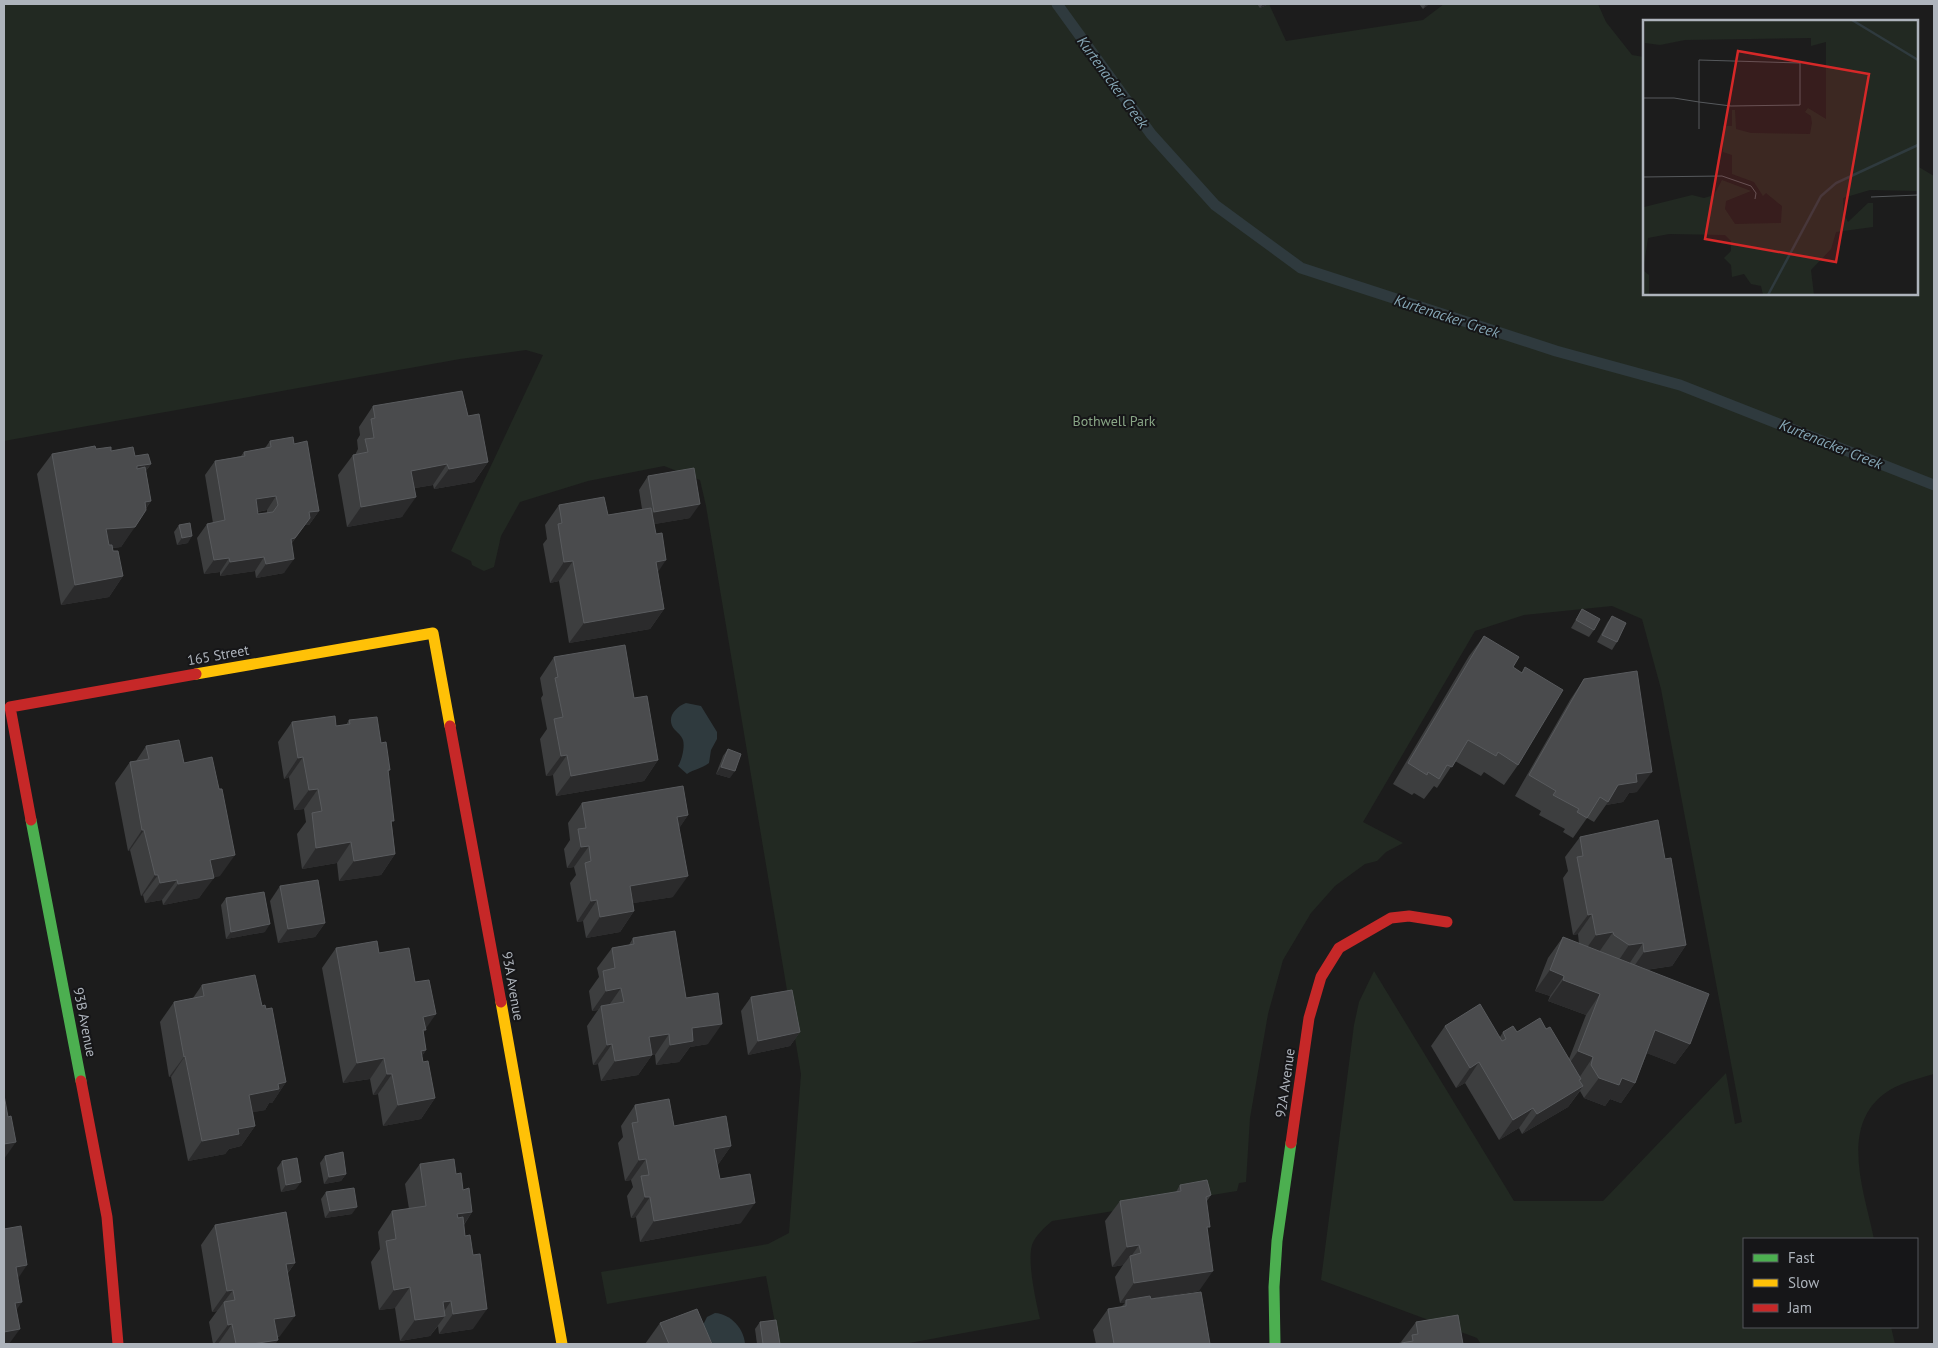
<svg xmlns="http://www.w3.org/2000/svg" width="1938" height="1348" font-family="'PT Sans',sans-serif">
  <rect width="100%" height="100%" fill="#1c1c1c"/>
  <path fill="#222922" d="M4,4h1265l17,37 137,-21 21,-16h154l8,18 26,33 12,2v237h273v-128l17,10v898c-17,5 -36,9 -50,20 -45,34 -19,100 -10,145h-130v88h147l4,17h-414l-4,-6 -156,-58 33,-255 5,-23 15,-31 140,230h89l123,-128 9,51 7,-2 -81,-433 -19,-70 -30,-13 -88,9 -49,16 -112,191 40,21 -17,9 -9,9 -12,3 -30,22 -24,27 -28,47 -15,54 -18,104 -4,64 -7,1 -2,8 -185,30c-7,6 -17,15 -20,24 -5,17 4,57 8,74l-136,25h-125l-13,-68 -159,28 -6,-32 167,-28 21,-11 12,-159 -95,-568 -6,-26 -36,-14 -76,15 -68,21 -19,34 -7,31 -10,4 -12,-6 -1,-4 -20,-10 92,-196 -17,-5 -66,9 -456,82z"/>
  <g fill="#2f3a3e">
    <path d="M686,703l15,3 16,26v7l-6,11 -2,13c-8,6 -15,6 -22,11l-9,-8c4,-6 7,-19 5,-26 -2,-5 -5,-7 -8,-10 -10,-11 0,-23 11,-27z"/>
    <path d="M715,1313c16,1 29,16 30,31h-32l-11,-17 5,-10z"/>
  </g>
  <g fill="none" stroke-linecap="round" stroke-linejoin="round">
    <path stroke="#2f3a3e" stroke-width="11" d="M1057,4l94,130 64,71 86,63 255,83 124,34 254,100"/>
    <g stroke="#4caf50" stroke-width="11">
      <path d="M31,820l50,261"/>
      <path d="M1275,1344l-1,-57 3,-46 14,-98"/>
    </g>
    <g stroke="#ffc107" stroke-width="11">
      <path d="M196,674l237,-41 17,93"/>
      <path d="M501,1002l61,342"/>
    </g>
    <g stroke="#c62828" stroke-width="11">
      <path d="M450,726l51,276"/>
      <path d="M31,820l-21,-113 186,-33"/>
      <path d="M81,1081l26,136 11,127"/>
      <path d="M1291,1143l18,-125 12,-41 18,-29 52,-30 18,-2 38,6"/>
    </g>
  </g>
  <g fill="#3d3e3f" fill-rule="evenodd">
    <path d="M1257,4h12l-9,4z"/>
    <path d="M1419,4h10l-6,5z"/>
    <path d="M373,406l95,10 20,46 -14,20 -40,7 -1,-4 -18,3 -13,29 -55,10 -9,-52 15,-20h2l3,-6 -1,-9 3,-5 -1,-8z"/>
    <path d="M270,441l24,3 25,67 -10,14h-4l-13,18 -8,30 -28,5 -1,-7 -35,5v-4l-16,2 -7,-36 10,-14 6,-1 -8,-48 10,-14 26,-5 3,-4 21,-4zM267,510v3l-9,1v-2z"/>
    <path d="M111,451l24,5 16,8 -5,7 5,30 -30,46 -8,1v3l10,25 -14,21 -48,8 -24,-131 15,-20z"/>
    <path d="M648,476l42,42 -36,6 4,48 6,37 -14,20 -81,14 -10,-62 -9,2 -7,-39 4,-5 -2,-14 14,-20 49,10 34,-6 -3,-19z"/>
    <path d="M179,525l9,18 -11,2 -3,-13z"/>
    <path d="M1582,609l12,21 -5,7 -18,-9z"/>
    <path d="M1612,616l5,26 -5,8 -15,-8 10,-19z"/>
    <path d="M1484,636l29,31 5,98 -14,20 -20,-13 -3,4 -26,-15 -18,27 -3,-2 -10,13 -10,-6 -2,2 -19,-11 76,-128z"/>
    <path d="M554,657l80,41 24,62 -14,21 -88,15 -3,-21 -7,1 -6,-37 7,-10 -6,-31 2,-3 -3,-17z"/>
    <path d="M1584,679l53,113 -8,1 -6,9 -17,3 -12,17 -7,-4 -14,20 -10,-6 2,-3 -26,-14 2,-4 -26,-15 55,-96z"/>
    <path d="M349,720l32,23 9,27 -2,2 4,53 3,29 -14,21 -42,6 -2,-18 -35,6 -5,-35 9,-12 -2,-13 -10,1 -5,-33 -5,2 -6,-37 14,-20 44,4 10,-1z"/>
    <path d="M146,746l38,17 36,113 -7,1 -14,21 -36,7 -1,-5 -17,3 -2,-8 -2,1 -11,-46 -2,1 -13,-68 15,-21 6,-1z"/>
    <path d="M728,749l2,29 -14,-4 7,-18z"/>
    <path d="M582,803l106,12 -9,13 -6,69 -40,6 1,8 -14,21 -34,6 -3,-17 -6,1 -7,-39 6,-8 -2,-8 -7,1 -3,-19 6,-9 -2,-17z"/>
    <path d="M1580,837l85,22 21,86 -14,21 -26,4 44,74 -15,20 -28,-11 -12,30 -14,20 -11,-4 -5,7 -21,-8 -4,-7 -12,16 -46,27 -3,-6 -20,12 -34,-57 -9,5 -25,-42 14,-20 55,11 3,-5h14l29,-3 23,30 17,-44 -38,-14 2,-5 -15,-5 13,-33 15,-21 16,7 -1,-10 -5,1 -10,-57 5,-7 -3,-14z"/>
    <path d="M280,886l45,37 -10,14 -37,6 -8,-42z"/>
    <path d="M226,898l39,34 -39,7 -5,-34z"/>
    <path d="M633,938l53,60 22,46 -18,3 -11,15 -23,3 -1,-10h-3l-14,20 -37,6 -3,-17 -5,1 -6,-39 11,-16 -6,1 -3,-20 10,-14 -2,-9 15,-20 17,-3z"/>
    <path d="M336,948l43,5 36,29 11,47 -3,4 3,17 -4,6 1,6 12,36 -14,21 -38,7 -5,-32 -5,1 -3,-16 -27,4 -21,-115z"/>
    <path d="M202,985l60,21 24,76 -14,21h-3l-4,7 -12,2 2,14 -14,20 -12,3 -4,5 -37,7 -17,-84h-2l-9,-55 14,-20 19,-4z"/>
    <path d="M751,997l49,35 -10,14 -42,9 -7,-44z"/>
    <path d="M635,1105l39,21 57,20 -14,20 3,13 21,44 -101,19 -4,-25 -5,1 -4,-22 6,-9 -2,-7 -6,1 -7,-38 5,-6 -2,-11z"/>
    <path d="M325,1156l21,18 -5,7 -17,3 -4,-21z"/>
    <path d="M282,1161l14,28 -15,3 -4,-24z"/>
    <path d="M420,1164l36,10 7,16 9,22 -8,13 9,104 -34,5 -1,-8 -8,10 -30,5 -5,-33 -16,2 -8,-48 9,-13 -2,-17 14,-21 17,-2 -4,-25z"/>
    <path d="M1180,1185l31,10 -4,6v30l-8,60 -48,8 59,45h-114l-3,-14 15,-21 13,-2 4,-4h-5l-5,-26 8,-12 -11,2 -7,-46 15,-20 56,-9z"/>
    <path d="M326,1192l26,22 -27,4 -4,-19z"/>
    <path d="M215,1225l80,38 -7,10 -8,63 -2,1v3l-3,4h-62l-4,-22 8,-11 -5,1 -11,-67z"/>
    <path d="M760,1322l20,22h-23l-2,-15z"/>
    <path d="M1416,1322l47,22 -61,-1 -1,-1z"/>
    <path d="M660,1323l52,21h-67z"/>
  </g>
  <g fill="#2b2b2c">
    <path d="M1263,4h6l-9,4z"/>
    <path d="M1426,4h3l-6,5z"/>
    <path d="M488,462l-14,20 -40,7 15,-20z"/>
    <path d="M151,464l-15,20 1,-18z"/>
    <path d="M447,464l-14,21 -36,6 14,-20z"/>
    <path d="M276,496l-9,14 -21,4 10,-15z"/>
    <path d="M416,497l-14,20 -55,10 14,-20z"/>
    <path d="M151,501l-14,20 8,-19z"/>
    <path d="M700,504l-10,14 -46,8 10,-14z"/>
    <path d="M319,511l-10,14h-4l-20,27 -4,1 28,-41z"/>
    <path d="M135,527l-14,20 -29,3 14,-21z"/>
    <path d="M192,536l-4,7 -11,2 5,-7z"/>
    <path d="M264,557l-9,14 -35,5 10,-14z"/>
    <path d="M229,558l-9,14 -16,2 10,-14z"/>
    <path d="M294,559l-10,14 -28,5 10,-14z"/>
    <path d="M666,560l-14,21 4,-19z"/>
    <path d="M573,561l-14,20 -9,2 14,-21z"/>
    <path d="M123,576l-14,21 -48,8 14,-20z"/>
    <path d="M664,609l-14,20 -81,14 15,-20z"/>
    <path d="M567,755l-14,20 -7,1 15,-20z"/>
    <path d="M303,757l-14,20 -5,2 14,-21z"/>
    <path d="M658,760l-14,21 -88,15 15,-20z"/>
    <path d="M721,767l14,4 -5,7 -14,-4z"/>
    <path d="M1652,772l-15,20 -8,1 -6,9 -17,3 12,-20 18,-11z"/>
    <path d="M318,789l-14,20 -10,1 15,-20z"/>
    <path d="M688,815l-14,21 3,-19z"/>
    <path d="M142,830h2l-14,20 -2,1z"/>
    <path d="M351,842l-14,21 -35,6 14,-21z"/>
    <path d="M589,846l-15,21 -7,1 14,-21z"/>
    <path d="M395,854l-14,21 -42,6 15,-20z"/>
    <path d="M235,855l-15,21 -24,4 14,-20z"/>
    <path d="M155,875h3l-15,20 -2,1z"/>
    <path d="M688,876l-15,21 -58,9 15,-20z"/>
    <path d="M214,878l-15,20 -36,7 15,-21z"/>
    <path d="M177,880l-15,20 -17,3 15,-20z"/>
    <path d="M597,900l-14,21 -6,1 14,-21z"/>
    <path d="M634,911l-14,21 -34,6 14,-21z"/>
    <path d="M1592,914l-14,20 -5,1 15,-20z"/>
    <path d="M325,923l-10,14 -37,6 10,-14z"/>
    <path d="M270,924l-5,8 -39,7 5,-7z"/>
    <path d="M1613,932l-14,20 -18,4 15,-21z"/>
    <path d="M1643,943l-14,21 -14,2 14,-21z"/>
    <path d="M1686,945l-14,21 -42,6 14,-20z"/>
    <path d="M1550,970l14,6 -14,20 -15,-5z"/>
    <path d="M1563,980l37,14 -14,21 -38,-14z"/>
    <path d="M621,988l-14,20 -6,-2 -3,4 -6,1 14,-20z"/>
    <path d="M436,1014l-25,36 12,-33z"/>
    <path d="M722,1024l-14,20 -18,3 -11,15 -23,3 14,-20 22,-17z"/>
    <path d="M1655,1030l35,14 -15,20 -34,-13z"/>
    <path d="M800,1032l-10,14 -42,9 10,-14z"/>
    <path d="M669,1034l-14,21h-3l-14,20 -37,6 14,-20 34,-24z"/>
    <path d="M612,1044l-14,20 -5,1 14,-20z"/>
    <path d="M426,1050l-14,21 9,-20z"/>
    <path d="M1578,1051l15,6 -14,21 -15,-7z"/>
    <path d="M185,1056l-14,21h-2l15,-20z"/>
    <path d="M384,1058l-14,21 -27,4 14,-20z"/>
    <path d="M1479,1062l-14,21 -9,5 14,-20z"/>
    <path d="M387,1074h5l-14,20 -5,1z"/>
    <path d="M1599,1078h23l13,5 -14,20 -11,-4 -5,7 -21,-8z"/>
    <path d="M1581,1079l-11,15 13,-8 -15,21 -46,27 15,-20z"/>
    <path d="M286,1082l-14,21h-3l-4,7 -30,6 14,-21 29,-11z"/>
    <path d="M435,1098l-14,21 -38,7 15,-21z"/>
    <path d="M1533,1108l-14,20 -20,12 14,-20z"/>
    <path d="M255,1126l-14,20 -12,3 -4,5 -37,7 14,-20 36,-12z"/>
    <path d="M16,1142l-12,17v-15z"/>
    <path d="M731,1146l-14,20 -3,-17z"/>
    <path d="M646,1159l-15,21 -6,1 14,-21z"/>
    <path d="M346,1174l-5,7 -17,3 5,-7z"/>
    <path d="M301,1182l-5,7 -15,3 5,-7z"/>
    <path d="M645,1197h5l-14,20 -5,1z"/>
    <path d="M755,1203l-14,20 -101,19 14,-21z"/>
    <path d="M357,1207l-5,7 -27,4 5,-7z"/>
    <path d="M472,1212l-14,21 -1,-19z"/>
    <path d="M1139,1245l-9,13v-2l-7,9 -11,2 15,-20z"/>
    <path d="M295,1263l-15,20 6,-19z"/>
    <path d="M27,1265l-14,21 3,-19z"/>
    <path d="M1213,1271l-14,20 -73,11v-2l-1,3h-5l14,-20z"/>
    <path d="M410,1287l-15,21 -16,2 15,-20z"/>
    <path d="M233,1290l-16,21 -5,1 15,-21z"/>
    <path d="M451,1301l-10,15h4l-15,20 -30,5 15,-21 28,-18z"/>
    <path d="M22,1302l-14,20 7,-19z"/>
    <path d="M487,1309l-14,20 -34,5 14,-20z"/>
    <path d="M295,1316l-15,20 -20,4 14,-21z"/>
    <path d="M232,1324l-14,20h-4l14,-19z"/>
    <path d="M20,1329l-11,15h-5v-12z"/>
    <path d="M278,1340l-3,4h-23z"/>
  </g>
  <g fill="#4a4b4d" stroke="#595b5e" fill-rule="evenodd">
    <path d="M462,391l6,25 11,-2 9,48 -39,7 -2,-5 -36,7 5,26 -55,10 -8,-52 15,-3 -3,-13 9,-1 -3,-19 4,-1 -2,-12z"/>
    <path d="M293,437l1,7 13,-3 12,70 -10,1 1,6 -15,20 -4,1 3,20 -28,5 -2,-7 -34,5 -1,-4 -15,2 -7,-36 18,-4 -10,-59 30,-5 -1,-4 27,-5 -1,-6zM276,496l2,9 -5,7 -15,2 -2,-15z"/>
    <path d="M95,446l1,3 15,-2v4l22,-4 2,9 13,-2 3,10 -14,2v3l8,-2 6,34 -6,1 1,8 -11,17 -29,2 3,16h3l1,6h5l5,25 -48,9 -23,-131z"/>
    <path d="M694,468l6,36 -46,8 -6,-36z"/>
    <path d="M604,497l4,18 43,-7 5,26 6,-1 4,27 -10,2 8,47 -80,14 -11,-62 -9,1 -6,-38 4,-1 -3,-18z"/>
    <path d="M190,523l2,13 -10,2 -3,-13z"/>
    <path d="M1582,609l18,10 -6,11 -18,-10z"/>
    <path d="M1612,616l14,7 -9,19 -15,-7z"/>
    <path d="M1484,636l35,21 -6,10 9,6 3,-6 38,23 -45,75 -20,-13 -2,4 -28,-16 -16,27 -5,-2 -8,14 -11,-7 -1,3 -19,-12z"/>
    <path d="M625,645l9,53 13,-2 11,64 -87,16 -4,-21 -6,1 -7,-37 9,-2 -8,-39 3,-1 -4,-20z"/>
    <path d="M1637,671l15,101 -16,2 1,8 -19,3 -10,17 -8,-5 -13,21 -10,-6 2,-3 -26,-14 3,-4 -27,-16 55,-96z"/>
    <path d="M335,716l1,10 14,-2 -1,-4 28,-3 4,26 5,-1 4,28h-2l6,51h-3l4,33 -41,7 -3,-19 -35,6 -4,-35 10,-2 -4,-22 -9,1 -6,-33 -5,1 -6,-36z"/>
    <path d="M179,740l5,23 28,-6 7,32h3l13,66 -25,5 4,18 -36,6 -1,-4 -17,3 -2,-8h-3l-11,-45h-2l-12,-68 19,-3 -3,-13z"/>
    <path d="M728,749l13,5 -6,17 -14,-4z"/>
    <path d="M683,786l5,29 -11,2 11,59 -58,10 4,25 -34,6 -3,-17 -6,1 -6,-38 6,-2 -2,-15 -8,1 -3,-18 8,-1 -4,-25z"/>
    <path d="M1658,820l7,39 6,-1 15,87 -42,7 -1,-9 -14,2 -15,-10 -1,-3 -17,3 -4,-21 -4,1 -11,-58 6,-1 -3,-19z"/>
    <path d="M318,880l7,43 -37,6 -8,-43z"/>
    <path d="M264,892l6,32 -39,8 -5,-34z"/>
    <path d="M675,931l11,67 32,-5 4,31 -30,4 1,13 -23,4 -1,-11 -20,3 3,18 -37,6 -3,-17 -5,1 -6,-39 23,-4 -3,-14 -15,3 -3,-20 12,-3 -3,-20 22,-4 -1,-6z"/>
    <path d="M1563,937l146,57 -19,50 -35,-14 -20,53 -13,-5 -3,7 -20,-7 -8,-13 2,-8 -15,-6 22,-57 -37,-14 1,-4 -14,-6z"/>
    <path d="M377,941l2,12 30,-5 6,34 14,-2 7,34 -13,3 3,13h-3l3,20 -5,1 2,11 5,-1 7,37 -37,7 -6,-31h-5l-3,-16 -27,5 -21,-115z"/>
    <path d="M255,975l7,31 3,-1 1,4 6,-1 14,74 -8,2 1,5 -30,6 6,31 -17,3 1,5 -37,7 -17,-85 -1,1 -10,-55 30,-6 -2,-11z"/>
    <path d="M792,990l8,42 -42,9 -7,-44z"/>
    <path d="M1480,1004l22,37 4,-2 -3,-7 10,-6 4,6 23,-14 6,11 4,-2 31,52 -2,1 4,6 -46,28 -4,-6 -20,12 -34,-58 -9,6 -25,-42z"/>
    <path d="M4,1095l4,22 3,-1 5,26 -12,2z"/>
    <path d="M669,1099l5,27 52,-10 5,30 -17,3 6,30 30,-5 5,29 -101,18 -4,-24h-5l-4,-21 8,-1 -3,-16 -7,1 -7,-37 6,-1 -3,-17z"/>
    <path d="M343,1152l3,22 -17,3 -4,-21z"/>
    <path d="M297,1158l4,24 -15,3 -4,-24z"/>
    <path d="M454,1159l2,15 5,-1 2,17 6,-2 3,24 -15,2 1,4 5,-1 2,19 5,-1 3,20 7,-1 7,55 -34,5 -2,-13 -8,1 2,14 -30,4 -5,-33 -16,3 -8,-49 10,-2 -4,-28 34,-5 -6,-42z"/>
    <path d="M1207,1180l4,15 -5,2 4,30h-3l6,44 -79,12 -4,-27 11,-3 -2,-8 -12,2 -7,-46 61,-10 -1,-6z"/>
    <path d="M354,1188l3,19 -27,4 -4,-19z"/>
    <path d="M286,1212l9,51 -9,1 9,52 -21,3 4,21 -26,4h-16l-4,-20 -4,1 -4,-23 11,-2 -2,-10 -6,1 -12,-66z"/>
    <path d="M21,1226l6,39 -11,2 6,35 -7,1 5,26 -16,3v-103z"/>
    <path d="M1201,1292l9,52h-96l-6,-35 18,-3v-6l24,-4 1,3z"/>
    <path d="M697,1309l15,35h-43l-9,-21z"/>
    <path d="M1458,1315l5,29h-67l17,-3 -1,-6 6,-1 -2,-12z"/>
    <path d="M776,1320l4,24h-17l-3,-22z"/>
  </g>
  <g text-anchor="middle" dominant-baseline="central" stroke-width="4" stroke-linejoin="round" paint-order="stroke">
    <g font-size="14" fill="#89a686" stroke="#161618">
      <text x="1114" y="421">Bothwell Park</text>
    </g>
    <g font-size="14" fill="#aeb4bc" stroke="#161618">
      <text transform="translate(218 655) rotate(-10)">165 Street</text>
      <text transform="translate(513 986) rotate(80)">93A Avenue</text>
      <text transform="translate(85 1022) rotate(79)">93B Avenue</text>
      <text transform="translate(1285 1083) rotate(-82)">92A Avenue</text>
    </g>
    <g font-size="15" font-style="italic" fill="#86a7b6" stroke="#161618">
      <text transform="translate(1113 82) rotate(54)">Kurtenacker Creek</text>
      <text transform="translate(1447 316) rotate(18)">Kurtenacker Creek</text>
      <text transform="translate(1831 444) rotate(22)">Kurtenacker Creek</text>
    </g>
  </g>
  <g transform="translate(1643 20)">
    <rect width="275" height="275" fill="#1c1c1c"/>
    <path d="M2,0h273v171l-48,-1 -27,8v14l5,10 20,-19h5v24l-37,5 -5,17 -20,21 3,25h-51l-2,-9 -10,-2 -7,-10 -12,3 -1,-12 -7,-7 7,-7v-10l-6,-6 -56,-1 -21,4 -4,27v-58l48,-12 12,3 10,-3 8,-15 29,11 -25,10 -1,8 10,15 46,-1 1,-17 -16,-13 -3,3 -9,-14 -22,-8v-19l-9,-3v-26h9v-16h3l1,19 15,4 59,1 2,-11 -1,-7 -6,-4 3,-4 18,11v-77l-15,4v-8l-126,2 -25,5 -15,-2zM1,251l5,4v20h-6z" fill="#222922"/>
    <path fill="none" stroke="#2f3a3e" stroke-width="2.5" d="M209,0l66,40M125,275l53,-99 15,-13 82,-38"/>
    <path fill="none" stroke="#56595c" stroke-width="1" d="M0,78h31l25,4 32,4 69,-1v-42l-101,-3v69M0,157l79,-1 29,10 5,7 -1,6M228,177l47,-2"/>
    <path fill="#d62828" fill-opacity="0.15" stroke="#d62828" stroke-width="2.5" d="M95,31l131,23 -33,188 -131,-23z"/>
    <rect width="275" height="275" fill="none" stroke="#aeb4bc" stroke-width="2.5"/>
  </g>
  <rect width="1938" height="1348" fill="none" stroke="#aeb4bc" stroke-width="10"/>
  <rect x="1743" y="1238" width="175" height="90" fill="#161618" stroke="#53555a"/>
  <rect x="1753" y="1254" width="25" height="8" fill="#4caf50" stroke="#53555a"/>
  <text x="1788" y="1263" font-size="15" fill="#aeb4bc">Fast</text>
  <rect x="1753" y="1279" width="25" height="8" fill="#ffc107" stroke="#53555a"/>
  <text x="1788" y="1288" font-size="15" fill="#aeb4bc">Slow</text>
  <rect x="1753" y="1304" width="25" height="8" fill="#c62828" stroke="#53555a"/>
  <text x="1788" y="1313" font-size="15" fill="#aeb4bc">Jam</text>
</svg>
